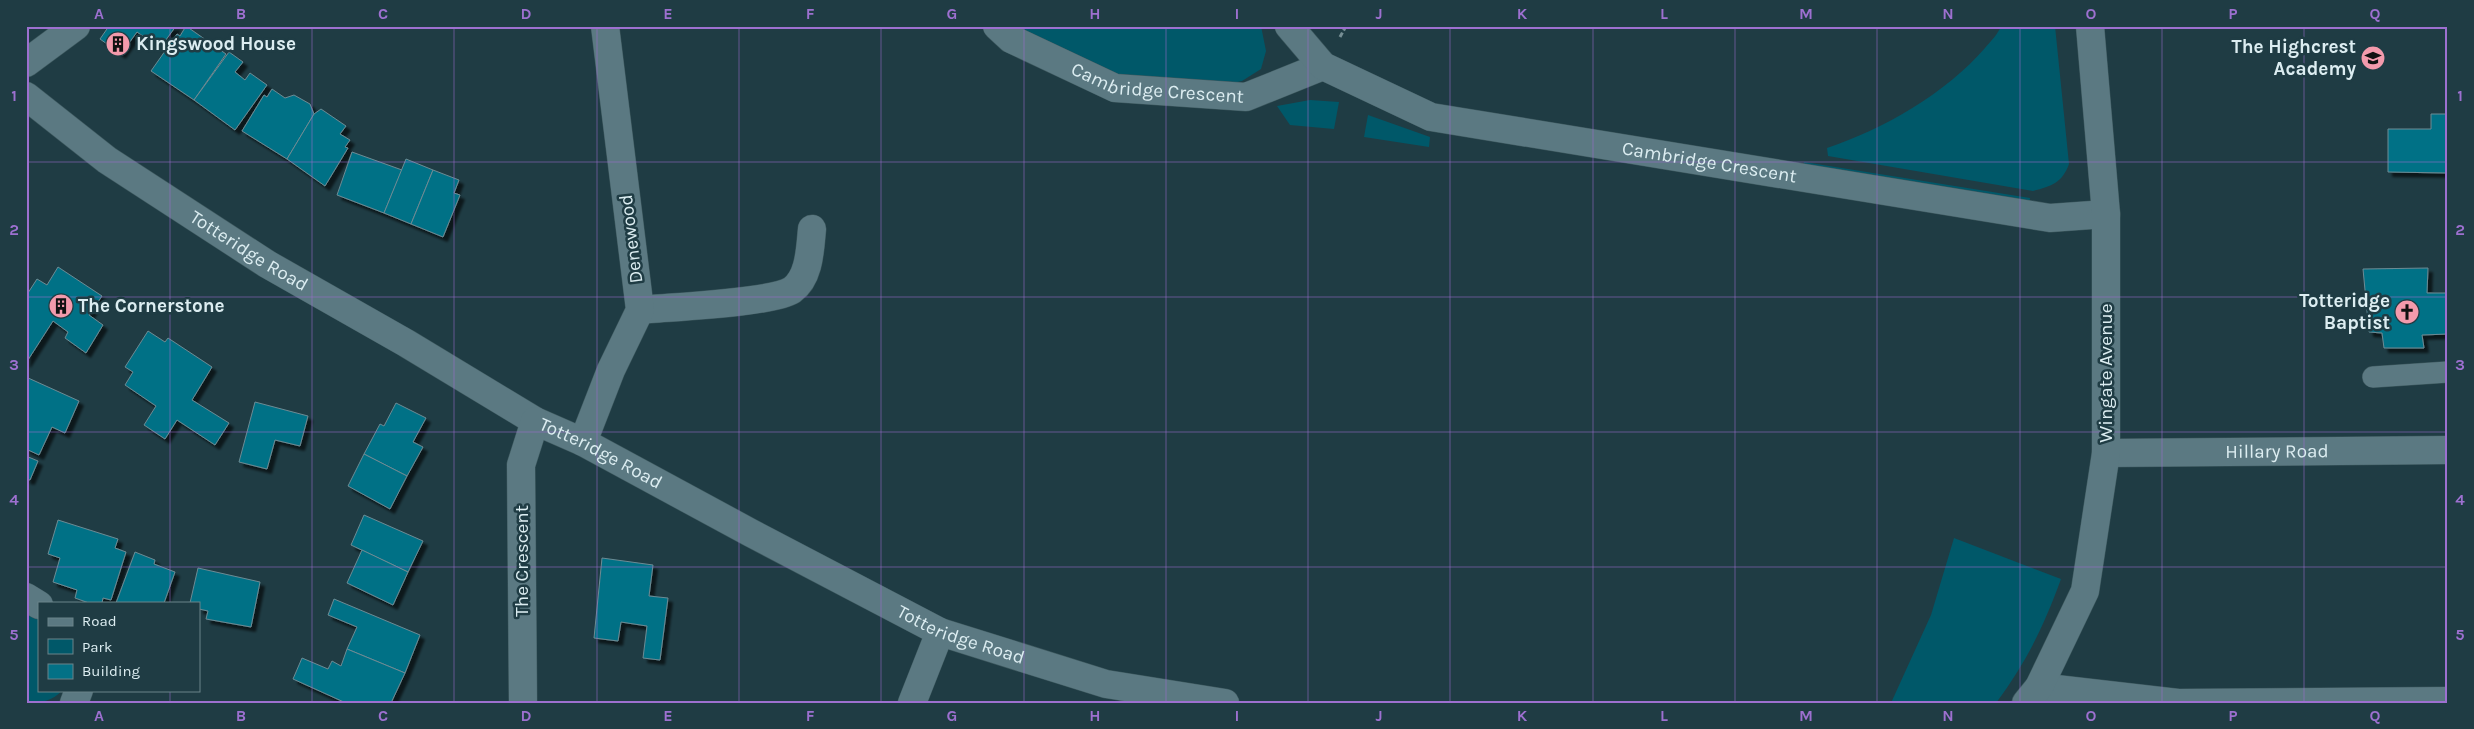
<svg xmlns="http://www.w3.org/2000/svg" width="2474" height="729" font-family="Karla,sans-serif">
  <defs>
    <filter id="shadow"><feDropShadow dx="4.5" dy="4.5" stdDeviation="1" flood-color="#0009"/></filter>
  </defs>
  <rect width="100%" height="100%" fill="#1f3c44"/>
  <g fill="#005869">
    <path d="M1003,26h258l5,25 -5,18 -19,12 -41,9 -53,-5 -83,-22z"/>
    <path d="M2001,26h54l14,138c-7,19 -17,22 -36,27l-205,-35 -1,-8c57,-19 119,-55 158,-100 6,-7 13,-14 16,-22z"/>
    <path d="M1310,100l29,2 -5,27 -44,-4 -13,-19z"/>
    <path d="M1368,115l62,22 -1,10 -65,-10z"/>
    <path d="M1804,162l226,36 -1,9 -226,-38z"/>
    <path d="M1954,538l107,41c-18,49 -34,82 -65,124h-105l40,-88z"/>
    <path d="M26,614l13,6v70h23c-8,11 -23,13 -36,13z"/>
  </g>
  <g fill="#037186" stroke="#6c8b94" filter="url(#shadow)">
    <path d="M109,26h67l-16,22 -23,-16 -16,22 -21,-15z"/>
    <path d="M186,26l40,28 -32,46 -43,-29 26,-37 3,2z"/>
    <path d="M229,52l14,10 -8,10 10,8 5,-7 17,12 -32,45 -41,-30z"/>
    <path d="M272,89l13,9 9,-3 16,9 4,10 -27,45 -45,-28 22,-36 3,2z"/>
    <path d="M321,109l25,17 -6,8 10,6 -5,7 3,1 -23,38 -38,-27 27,-45z"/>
    <path d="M2431,114h17v59l-60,-1v-43h43z"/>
    <path d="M352,152l50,18 -18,43 -47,-18z"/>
    <path d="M406,159l27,11 -22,54 -27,-11z"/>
    <path d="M433,170l26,10 -5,13 6,2 -17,42 -32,-13z"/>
    <path d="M58,267l44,29 -13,19 14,10 -17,28 -21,-15 3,-6 -15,-11 -27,42v-67l11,-17 10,6z"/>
    <path d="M2428,268l-1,25h21v41l-26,1 2,13h-40l-2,-15 -13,-1 -6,-63z"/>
    <path d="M148,331l17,11 3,-4 44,29 -20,33 37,23 -14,22 -38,-25 -12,19 -21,-14 12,-19 -31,-21 8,-13 -8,-5z"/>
    <path d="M26,377l53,24 -14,32 -13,-6 -13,28 -13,-6z"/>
    <path d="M255,402l53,14 -8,30 -25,-6 -8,29 -28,-7z"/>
    <path d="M396,403l30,15 -13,24 10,5 -16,29 -43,-22 16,-30 4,2z"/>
    <path d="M364,454l43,22 -17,33 -42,-23z"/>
    <path d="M26,456l12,5 -8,19 -4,-1z"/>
    <path d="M364,515l59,26 -15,31 -57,-27z"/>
    <path d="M58,520l60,19 -3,9 11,4 -15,48 -8,-2 -1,5h-13l-14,-5 2,-8 -24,-8 7,-24 -12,-4z"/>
    <path d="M362,550l46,22 -15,33 -46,-22z"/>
    <path d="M135,552l20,8 -1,4 21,8 -11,31h-48z"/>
    <path d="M602,558l51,7 -4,31 19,2 -8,62 -17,-2 4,-32 -26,-4 -3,19 -24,-3z"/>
    <path d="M198,568l62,14 -9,45 -45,-8 2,-8 -9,-2v-6h-9z"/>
    <path d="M334,599l86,36 -15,38 -58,-24 10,-22 -29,-12z"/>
    <path d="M347,649l58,24 -14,30h-45l-53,-24 9,-21 26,11 4,-8 9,5z"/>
  </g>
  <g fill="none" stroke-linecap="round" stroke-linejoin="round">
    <defs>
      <path id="lane" d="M2373,377l75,-5"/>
      <g id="street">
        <path id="s1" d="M997,26l14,13 104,49 131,9 77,-31"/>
        <path id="s2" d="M1289,26l34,40 108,51 619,101 56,-4"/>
        <path d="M26,63l50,-37"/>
        <path id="s3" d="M26,96l81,64 160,104 139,79 129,78 48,21 168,91 189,99 166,52 119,19"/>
        <path d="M640,310c29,-3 132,-7 152,-20 18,-13 18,-42 20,-61"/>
        <path d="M583,442l28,-72 29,-60 -35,-284"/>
        <path id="s4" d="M2106,453l342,-3"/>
        <path d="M26,597l13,8"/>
        <path d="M2039,687l139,16 270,-2"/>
        <path d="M74,703l5,-13"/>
        <path d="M523,703l-2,-238 14,-44"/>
        <path d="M912,703l28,-71"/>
        <path d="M2026,703l13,-16 46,-96 21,-138v-239l-16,-188"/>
      </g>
    </defs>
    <use href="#lane" stroke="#3d585e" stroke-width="22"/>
    <use href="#street" stroke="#3d585e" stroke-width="29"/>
    <path stroke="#768e94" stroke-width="3" stroke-dasharray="5 2.5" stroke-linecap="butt" d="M1340,37l6,-11"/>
    <use href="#lane" stroke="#5b7982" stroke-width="21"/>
    <use href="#street" stroke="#5b7982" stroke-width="28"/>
  </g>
  <path fill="none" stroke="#9d70d0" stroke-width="1" stroke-opacity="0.55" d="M170,26v577M312,26v677M454,26v677M597,26v677M739,26v677M881,26v677M1024,26v677M1166,26v677M1308,26v677M1450,26v677M1593,26v677M1735,26v677M1877,26v677M2020,26v677M2162,26v677M2304,26v677M26,162h2422M26,297h2422M26,432h2422M26,567h2422M170,690v13"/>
  <defs>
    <symbol id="building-disc" viewBox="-11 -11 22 22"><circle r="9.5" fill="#f39aac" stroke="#1f3c44"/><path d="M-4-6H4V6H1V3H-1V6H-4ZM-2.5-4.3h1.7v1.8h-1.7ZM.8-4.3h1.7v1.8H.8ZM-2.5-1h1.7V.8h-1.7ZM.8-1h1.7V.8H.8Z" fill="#111"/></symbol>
    <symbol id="school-disc" viewBox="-11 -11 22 22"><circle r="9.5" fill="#f39aac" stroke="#1f3c44"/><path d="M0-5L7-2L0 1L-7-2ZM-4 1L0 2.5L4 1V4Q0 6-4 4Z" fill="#111"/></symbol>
    <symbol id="church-disc" viewBox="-11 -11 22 22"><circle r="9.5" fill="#f39aac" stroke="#1f3c44"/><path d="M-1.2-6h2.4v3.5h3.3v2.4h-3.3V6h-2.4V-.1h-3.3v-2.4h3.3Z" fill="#111"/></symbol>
  </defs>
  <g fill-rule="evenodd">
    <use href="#building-disc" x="104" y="30" width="28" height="28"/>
    <use href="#school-disc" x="2359" y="44" width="28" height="28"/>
    <use href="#building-disc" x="47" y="292" width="28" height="28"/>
    <use href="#church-disc" x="2393" y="298" width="28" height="28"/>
  </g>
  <g text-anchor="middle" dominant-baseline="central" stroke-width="5" stroke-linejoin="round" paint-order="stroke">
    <g font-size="19" font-weight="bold" fill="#dcedf1" stroke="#1f3c44" text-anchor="start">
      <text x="136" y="44">Kingswood House</text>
      <text x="2356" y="47" text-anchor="end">The Highcrest<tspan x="2356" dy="22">Academy</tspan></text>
      <text x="2390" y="301" text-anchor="end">Totteridge<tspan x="2390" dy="22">Baptist</tspan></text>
      <text x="78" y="306">The Cornerstone</text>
    </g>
    <g font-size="19" fill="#dcedf1" stroke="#1f3c44">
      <text stroke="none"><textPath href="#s1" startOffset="175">Cambridge Crescent</textPath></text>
      <text stroke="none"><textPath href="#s2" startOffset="454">Cambridge Crescent</textPath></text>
      <text transform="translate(631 239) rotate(-97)">Denewood</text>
      <text stroke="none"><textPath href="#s3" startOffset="272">Totteridge Road</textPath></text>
      <text transform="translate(2106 373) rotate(-90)">Wingate Avenue</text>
      <text stroke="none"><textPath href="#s4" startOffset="171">Hillary Road</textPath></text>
      <text stroke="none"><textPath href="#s3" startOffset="678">Totteridge Road</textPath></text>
      <text transform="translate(522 561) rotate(-90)">The Crescent</text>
      <text stroke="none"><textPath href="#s3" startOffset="1082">Totteridge Road</textPath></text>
    </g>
  </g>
  <rect width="2474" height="729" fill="none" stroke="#1f3c44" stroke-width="55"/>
  <rect x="38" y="602" width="162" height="90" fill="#1f3c44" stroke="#6b8389"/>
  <rect x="48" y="618" width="25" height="8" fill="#5b7982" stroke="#6b8389"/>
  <text x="82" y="626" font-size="15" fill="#dcedf1">Road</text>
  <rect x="48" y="639" width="25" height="15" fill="#005869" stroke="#6b8389"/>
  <text x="82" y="652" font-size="15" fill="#dcedf1">Park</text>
  <rect x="48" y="664" width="25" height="15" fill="#037186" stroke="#6b8389"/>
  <text x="82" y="676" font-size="15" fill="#dcedf1">Building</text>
  <rect x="28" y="28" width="2418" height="674" fill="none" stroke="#9d70d0" stroke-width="2"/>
  <g font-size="16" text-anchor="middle" font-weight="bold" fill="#9d70d0">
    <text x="99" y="19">A</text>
    <text x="241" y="19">B</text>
    <text x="383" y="19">C</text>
    <text x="526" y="19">D</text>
    <text x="668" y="19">E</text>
    <text x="810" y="19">F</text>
    <text x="952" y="19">G</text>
    <text x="1095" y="19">H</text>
    <text x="1237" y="19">I</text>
    <text x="1379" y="19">J</text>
    <text x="1522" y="19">K</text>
    <text x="1664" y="19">L</text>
    <text x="1806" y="19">M</text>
    <text x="1948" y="19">N</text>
    <text x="2091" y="19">O</text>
    <text x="2233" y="19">P</text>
    <text x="2375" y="19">Q</text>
    <text x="14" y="101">1</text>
    <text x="2460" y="101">1</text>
    <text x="14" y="235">2</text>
    <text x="2460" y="235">2</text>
    <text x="14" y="370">3</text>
    <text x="2460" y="370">3</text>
    <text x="14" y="505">4</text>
    <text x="2460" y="505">4</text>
    <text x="14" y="640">5</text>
    <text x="2460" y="640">5</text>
    <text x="99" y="721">A</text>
    <text x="241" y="721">B</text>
    <text x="383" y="721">C</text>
    <text x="526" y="721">D</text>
    <text x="668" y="721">E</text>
    <text x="810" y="721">F</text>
    <text x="952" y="721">G</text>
    <text x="1095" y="721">H</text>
    <text x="1237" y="721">I</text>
    <text x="1379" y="721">J</text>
    <text x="1522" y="721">K</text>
    <text x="1664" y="721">L</text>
    <text x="1806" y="721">M</text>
    <text x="1948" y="721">N</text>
    <text x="2091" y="721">O</text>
    <text x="2233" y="721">P</text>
    <text x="2375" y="721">Q</text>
  </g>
</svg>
